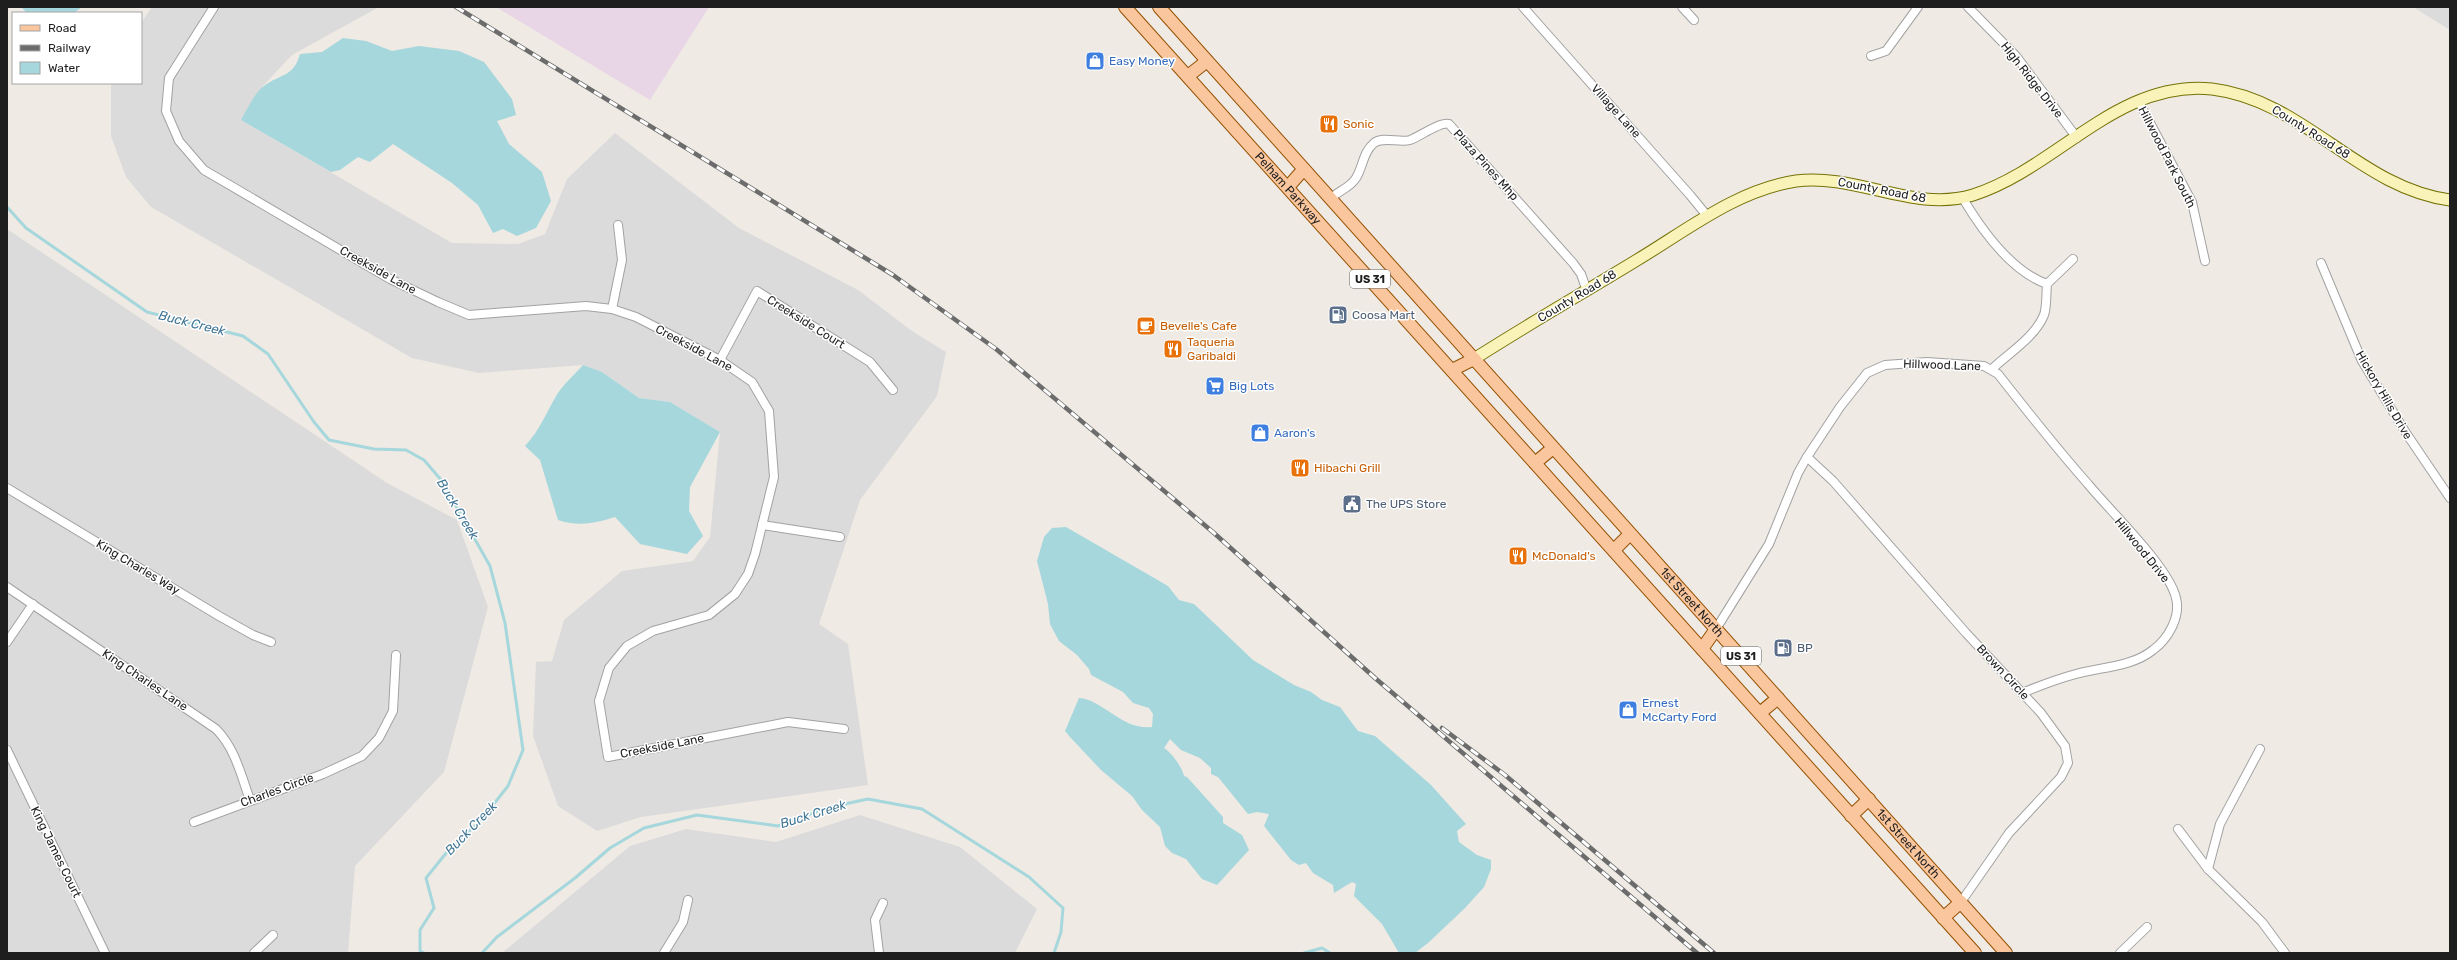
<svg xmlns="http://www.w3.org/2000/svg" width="2457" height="960" font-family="Rubik,sans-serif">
  <rect width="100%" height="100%" fill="#efeae4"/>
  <g fill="#dcdbdb">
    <path d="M152,7h227l-87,48 -29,31 -22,34 211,123 66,1 27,-10 22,-55 48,-46 124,95 119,62 54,41 34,21 -9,44 -77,104 -41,124 29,20 20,141 -227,32 -44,14 -39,-25 -25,-70 3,-74 16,-1 12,-41 58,-49 71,-10 17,-24 10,-105 -50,-30 -31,-4 -37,-26 -19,-7 -104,8 -67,-15 -261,-151 -25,-30 -15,-41v-50l1,-3h29v-60z"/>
    <path d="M2413,7h37v23z"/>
    <path d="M7,229l380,254 70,37 31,87 -44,165 -89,94 -7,87h-341z"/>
    <path d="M860,815l100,32 77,62 -22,44h-513l128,-107 56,-17 90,13z"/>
  </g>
  <path fill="#e8d6e7" d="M496,7h213l-59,93z"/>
  <g fill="#a5d7dc">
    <path d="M21,7h61l-8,6h-47z"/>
    <path d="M343,38l23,3 26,10 27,-5 40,5 25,11 28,37 4,16 -19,6 12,23 33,28 9,29 -15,27 -19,8 -14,-7 -10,4 -15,-28 -26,-22 -59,-39 -23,18 -12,-5 -18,13 -9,2 -90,-52c6,-10 14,-28 23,-34 17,-13 29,-8 36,-32l22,-2z"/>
    <path d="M583,365l19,7 37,26 31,4 50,30 -30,55 -1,24 14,25 -16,18 -47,-10 -25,-27c-19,6 -37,10 -57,3l-18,-60 -15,-14c16,-17 21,-34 33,-53 7,-10 17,-19 25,-28z"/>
    <path d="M1066,527l102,59 11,14 15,4 59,56 41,25 17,7 11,8 18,7 18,24 17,5 56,49 35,39 -9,7 2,11 18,13 14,5v9l-7,18 -19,21 -37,35 -13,10h-16l-17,-29 -28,-28 2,-12 -4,-2 -18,11 -1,-8 -20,-12 -7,-10 -7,2 -8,-5 -27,-34 5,-12 -12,-2 -9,2 -30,-37 -7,-3v-6l-11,-10 -19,-8 -11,-11 -6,9c8,5 18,19 20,28l3,1 36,40v6l19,12 7,15 -32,35 -15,-6 -16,-20 -14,-6 -7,-7 -5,-19 -18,-17 -10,-14 -31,-26 -31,-33 -5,-6 14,-33c23,1 44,33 73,29l1,-13 -4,-6 -16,-5 -10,-11 -32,-17 -2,-6 -12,-14 -18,-14 -9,-17 -2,-20 -11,-43 7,-24 8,-9z"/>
  </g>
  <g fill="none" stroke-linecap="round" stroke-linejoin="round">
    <g stroke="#a5d7dc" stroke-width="3">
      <path d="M7,207l19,21 121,84 96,24 25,18 46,68 15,18 45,9 32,1 18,10 18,21 48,85 15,57 18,127 -15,36 -26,33 -35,33 -21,26 8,30 -14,22v21l4,2"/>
      <path d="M482,953l15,-16 78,-59 35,-30 34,-20 53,-13 81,11 48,-18 42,-9 54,10 107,68 34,31 -2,24 -7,21"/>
      <path d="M1304,953l18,-5 8,5"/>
    </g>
    <defs>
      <g id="street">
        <path d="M214,7l-45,71 -3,33 13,30 25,29 186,109 48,23 31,13 117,-9 26,3 24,8 84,43 32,22 17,29 5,66 -19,77 -7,20 -13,20 -26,21 -56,16 -26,15 -18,22 -10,33 9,56 180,-35 56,7"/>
        <path d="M1523,7l167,188 18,22"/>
        <path d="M1682,7l12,13"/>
        <path d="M1968,7l48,49 61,82"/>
        <path d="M1871,56l15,-5 32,-44"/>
        <path d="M2138,100l54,102 13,59"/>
        <path d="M1962,197c19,32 48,74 85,87"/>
        <path d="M1330,199c8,-8 20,-11 26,-21 7,-11 7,-26 18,-35 9,-7 25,0 36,-3 9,-3 31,-19 39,-16l124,139 8,11 6,17"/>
        <path d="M2321,263l41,98 44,72 44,65"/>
        <path d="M2047,284l26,-25"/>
        <path d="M612,309l10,-49 -4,-35"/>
        <path d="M720,360l37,-69 113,71 23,28"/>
        <path d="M1992,369c17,-16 43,-32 52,-54 3,-9 2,-21 3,-31"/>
        <path d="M1807,457l26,24 133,152 75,80 24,33 3,17 -7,14 -52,56 -48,69"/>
        <path d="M7,488l212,128 34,19 18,7"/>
        <path d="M762,525l78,12"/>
        <path d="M7,587l209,142c19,19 25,46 34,71"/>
        <path d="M1716,629l53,-85 29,-71 9,-16 33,-50 27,-34 18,-8 42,-3 57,4 14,8c29,37 59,75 90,110 22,27 81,83 88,114 5,19 -8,41 -23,52 -21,17 -52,17 -77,24 -19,5 -37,12 -54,19"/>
        <path d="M7,642l26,-38"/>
        <path d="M7,750l98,203"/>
        <path d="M194,822l129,-48 39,-18 17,-18 14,-27 3,-56"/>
        <path d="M2178,829l30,40 54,53 23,31"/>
        <path d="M2208,869l12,-45 40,-75"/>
        <path d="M254,953l19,-18"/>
        <path d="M664,953l19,-31 5,-22"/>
        <path d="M879,953l-4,-33 8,-17"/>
        <path d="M2120,953l27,-26"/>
      </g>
      <path id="secondary" d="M1474,359c53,-34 109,-66 163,-99 50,-30 100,-70 159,-79 60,-8 118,32 177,14 83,-26 145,-116 239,-106 92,11 147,99 238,111"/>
      <g id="primary">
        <path id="s1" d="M1125,7l850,946"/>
        <path id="s2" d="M1159,7l847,946"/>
        <path d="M1188,76l19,-15"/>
        <path d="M1288,187l15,-17"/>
        <path d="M1452,370l22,-11"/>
        <path d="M1535,463l18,-15"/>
        <path d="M1614,550l16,-16"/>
        <path d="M1702,649l14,-20"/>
        <path d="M1760,713l18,-15"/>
        <path d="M1851,816l18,-17"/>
        <path d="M1943,918l18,-16"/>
      </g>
    </defs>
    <use href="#street" stroke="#a2a2a2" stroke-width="10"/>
    <use href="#secondary" stroke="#747106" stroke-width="13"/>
    <use href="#primary" stroke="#965102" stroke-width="14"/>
    <use href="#street" stroke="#fff" stroke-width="8"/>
    <use href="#secondary" stroke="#f9f3b9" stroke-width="11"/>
    <use href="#primary" stroke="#fac69e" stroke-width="12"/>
    <defs>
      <g id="rail">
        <path d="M456,7l437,268 103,74 218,184 161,145 322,275"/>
        <path d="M1442,728l63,47 209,178"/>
      </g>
    </defs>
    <use href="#rail" stroke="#6c6c6c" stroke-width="4.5"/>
    <use href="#rail" stroke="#fff" stroke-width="3" stroke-dasharray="9" stroke-linecap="butt"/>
  </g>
  <defs>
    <symbol id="shop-square" viewBox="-11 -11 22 22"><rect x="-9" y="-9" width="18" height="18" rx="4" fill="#3f7fe0" stroke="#fff"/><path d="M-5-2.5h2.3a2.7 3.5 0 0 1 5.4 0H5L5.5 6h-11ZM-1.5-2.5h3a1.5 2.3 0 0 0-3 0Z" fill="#fff"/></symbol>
    <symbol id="restaurant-square" viewBox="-11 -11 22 22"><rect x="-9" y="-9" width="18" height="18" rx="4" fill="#e8710a" stroke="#fff"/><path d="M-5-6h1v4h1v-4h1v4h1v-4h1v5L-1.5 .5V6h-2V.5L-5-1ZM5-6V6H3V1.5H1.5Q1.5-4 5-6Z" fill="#fff"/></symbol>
    <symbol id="fuel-square" viewBox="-11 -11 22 22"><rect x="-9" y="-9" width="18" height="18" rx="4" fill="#5c6f8a" stroke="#fff"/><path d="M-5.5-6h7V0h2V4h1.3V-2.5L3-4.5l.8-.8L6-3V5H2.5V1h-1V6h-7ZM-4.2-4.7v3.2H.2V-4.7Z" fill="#fff"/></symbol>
    <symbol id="cafe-square" viewBox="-11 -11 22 22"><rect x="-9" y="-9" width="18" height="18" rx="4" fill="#e8710a" stroke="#fff"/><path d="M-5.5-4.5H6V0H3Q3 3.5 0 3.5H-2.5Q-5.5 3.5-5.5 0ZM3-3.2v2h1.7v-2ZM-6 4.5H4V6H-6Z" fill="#fff"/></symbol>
    <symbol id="supermarket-square" viewBox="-11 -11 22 22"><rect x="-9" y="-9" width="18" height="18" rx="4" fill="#3f7fe0" stroke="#fff"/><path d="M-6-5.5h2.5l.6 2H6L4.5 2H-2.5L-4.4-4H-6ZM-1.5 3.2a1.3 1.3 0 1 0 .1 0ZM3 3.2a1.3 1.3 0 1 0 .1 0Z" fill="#fff"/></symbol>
    <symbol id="civic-square" viewBox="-11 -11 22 22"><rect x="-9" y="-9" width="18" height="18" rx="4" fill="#5c6f8a" stroke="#fff"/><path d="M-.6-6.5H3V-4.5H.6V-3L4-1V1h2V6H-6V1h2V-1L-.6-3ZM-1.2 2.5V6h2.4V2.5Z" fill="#fff"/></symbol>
  </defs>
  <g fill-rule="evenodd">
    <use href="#shop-square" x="1084" y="50" width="22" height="22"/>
    <use href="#restaurant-square" x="1318" y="113" width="22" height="22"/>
    <use href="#fuel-square" x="1327" y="304" width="22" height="22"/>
    <use href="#cafe-square" x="1135" y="315" width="22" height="22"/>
    <use href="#restaurant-square" x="1162" y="338" width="22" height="22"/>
    <use href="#supermarket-square" x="1204" y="375" width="22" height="22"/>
    <use href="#shop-square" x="1249" y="422" width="22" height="22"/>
    <use href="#restaurant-square" x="1289" y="457" width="22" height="22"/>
    <use href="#civic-square" x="1341" y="493" width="22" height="22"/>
    <use href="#restaurant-square" x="1507" y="545" width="22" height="22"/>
    <use href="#fuel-square" x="1772" y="637" width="22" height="22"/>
    <use href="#shop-square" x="1617" y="699" width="22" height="22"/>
  </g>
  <g text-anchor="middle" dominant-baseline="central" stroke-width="3" stroke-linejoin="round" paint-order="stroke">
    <g fill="#fff" stroke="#626262" stroke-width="1">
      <rect x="1350" y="270" width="40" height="18" rx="3"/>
      <rect x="1721" y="647" width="40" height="18" rx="3"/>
    </g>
    <g font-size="11" font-weight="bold" fill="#1e1e1e">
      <text x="1370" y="279">US 31</text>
      <text x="1741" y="656">US 31</text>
    </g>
    <g font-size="12" fill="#366cbe" stroke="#fff" text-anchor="start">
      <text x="1109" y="61">Easy Money</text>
      <text x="1229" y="386">Big Lots</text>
      <text x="1274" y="433">Aaron's</text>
      <text x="1642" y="703">Ernest<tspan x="1642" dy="14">McCarty Ford</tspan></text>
    </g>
    <g font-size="12" fill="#1e1e1e" stroke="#fff">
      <text transform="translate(2032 80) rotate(52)">High Ridge Drive</text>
      <text transform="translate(1616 111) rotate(48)">Village Lane</text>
      <text transform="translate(2311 132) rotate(32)">County Road 68</text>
      <text transform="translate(2167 157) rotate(63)">Hillwood Park South</text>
      <text transform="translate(1486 165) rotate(48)">Plaza Pines Mhp</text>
      <text stroke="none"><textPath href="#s1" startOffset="244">Pelham Parkway</textPath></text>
      <text transform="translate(1882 190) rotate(11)">County Road 68</text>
      <text transform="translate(378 270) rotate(29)">Creekside Lane</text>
      <text transform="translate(1577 296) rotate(-31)">County Road 68</text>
      <text transform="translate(806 322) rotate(32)">Creekside Court</text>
      <text transform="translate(694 348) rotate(28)">Creekside Lane</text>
      <text transform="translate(1942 365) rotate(2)">Hillwood Lane</text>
      <text transform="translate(2384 395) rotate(60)">Hickory Hills Drive</text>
      <text transform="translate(2142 550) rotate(51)">Hillwood Drive</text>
      <text transform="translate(138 567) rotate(31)">King Charles Way</text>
      <text stroke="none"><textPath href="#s2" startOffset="799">1st Street North</textPath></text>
      <text transform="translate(2003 672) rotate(47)">Brown Circle</text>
      <text transform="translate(145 680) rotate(34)">King Charles Lane</text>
      <text transform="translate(662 746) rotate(-11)">Creekside Lane</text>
      <text transform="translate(277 790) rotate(-20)">Charles Circle</text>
      <text stroke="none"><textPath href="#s2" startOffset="1123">1st Street North</textPath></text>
      <text transform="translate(56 852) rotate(64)">King James Court</text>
    </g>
    <g font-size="12" fill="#c56008" stroke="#fff" text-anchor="start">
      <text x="1343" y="124">Sonic</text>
      <text x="1160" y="326">Bevelle's Cafe</text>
      <text x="1187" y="342">Taqueria<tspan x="1187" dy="14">Garibaldi</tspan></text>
      <text x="1314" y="468">Hibachi Grill</text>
      <text x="1532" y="556">McDonald's</text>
    </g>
    <g font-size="12" fill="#4e5e75" stroke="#fff" text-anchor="start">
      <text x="1352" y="315">Coosa Mart</text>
      <text x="1366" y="504">The UPS Store</text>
      <text x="1797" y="648">BP</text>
    </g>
    <g font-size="13" font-style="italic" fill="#437796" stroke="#fff">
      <text transform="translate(192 323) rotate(14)">Buck Creek</text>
      <text transform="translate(458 509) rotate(59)">Buck Creek</text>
      <text transform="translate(813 814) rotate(-17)">Buck Creek</text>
      <text transform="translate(471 828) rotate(-46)">Buck Creek</text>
    </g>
  </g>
  <rect width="2457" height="960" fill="none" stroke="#1e1e1e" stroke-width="16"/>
  <rect x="12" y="12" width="130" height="72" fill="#ffffff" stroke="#a5a5a5"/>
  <rect x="20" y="25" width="20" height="6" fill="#fac69e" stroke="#a5a5a5"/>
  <text x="48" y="32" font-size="12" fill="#1e1e1e">Road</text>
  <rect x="20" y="45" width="20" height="6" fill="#6c6c6c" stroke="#a5a5a5"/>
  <text x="48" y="52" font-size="12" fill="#1e1e1e">Railway</text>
  <rect x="20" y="62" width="20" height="12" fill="#a5d7dc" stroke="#a5a5a5"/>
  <text x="48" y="72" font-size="12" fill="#1e1e1e">Water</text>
</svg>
